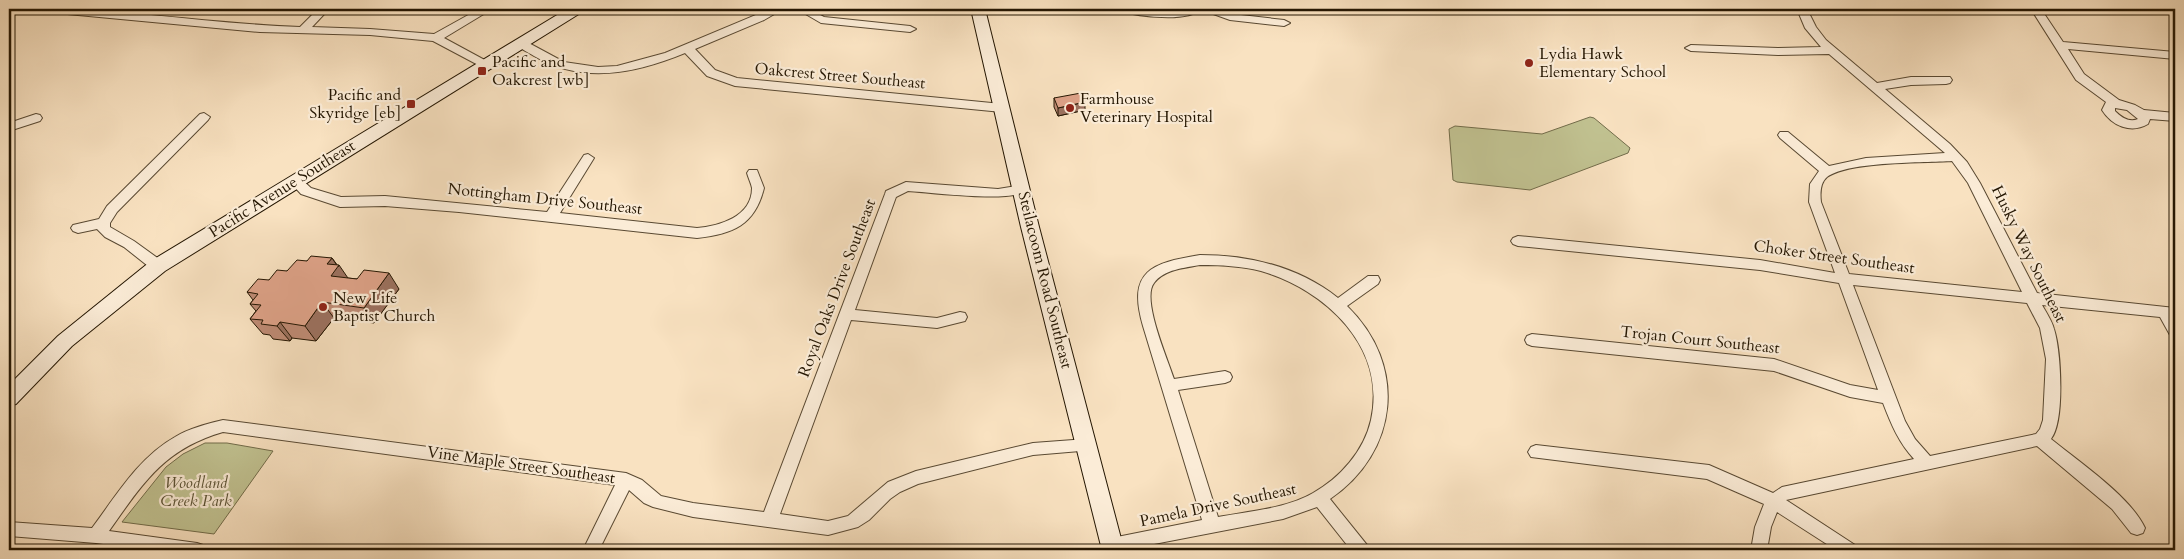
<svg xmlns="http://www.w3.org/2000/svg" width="2184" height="559" font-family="Cardo,serif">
  <rect width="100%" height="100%" fill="#f9e2c1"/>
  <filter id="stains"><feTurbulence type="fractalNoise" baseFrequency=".004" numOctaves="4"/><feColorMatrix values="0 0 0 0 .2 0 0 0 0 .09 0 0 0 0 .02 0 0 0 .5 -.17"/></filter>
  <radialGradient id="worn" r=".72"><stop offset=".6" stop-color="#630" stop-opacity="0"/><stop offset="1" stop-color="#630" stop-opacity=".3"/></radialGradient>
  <g fill="#c1c291" stroke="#726c4a">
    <path d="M1590,117l4,1 36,30 -2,5 -98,37 -73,-8 -4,-2 -4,-51 6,-3 87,8z"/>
    <path d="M205,443h22l46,8 -59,83 -92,-12 44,-55 17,-13z"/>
  </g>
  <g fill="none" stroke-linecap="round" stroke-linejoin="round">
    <defs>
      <g id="street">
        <path d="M41,9c86,0 172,15 259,18l18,-18h11l-17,18 58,2 64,5 45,-25h13l-48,29 48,26 -2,3h-8l-49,-26 -63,-6 -110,-3 -214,-20z"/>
        <path d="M770,9h13l-19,11 -69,29 20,21 22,8 265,26 6,4 -6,4 -267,-26 -28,-10 -22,-23c-49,20 -102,32 -151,3 -6,-4 -14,-7 -19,-13l6,-3 4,1 39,21 34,5 19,-1 48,-13z"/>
        <path d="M797,9h12l15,8 86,9 6,3 -6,3 -89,-9z"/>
        <path d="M1118,9h83c-14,14 -63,7 -82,2z"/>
        <path d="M1204,9h14l14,5 52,6 6,3 -6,3 -54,-6 -25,-9z"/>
        <path d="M1797,9h10l9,18 10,13 51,43 34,-6h39l2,3 -2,3 -4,1 -35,1 -26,4 65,55 17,18 13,21 57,110 138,15v29l-5,-2 -10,-18 -118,-12c4,7 10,16 12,24 7,22 11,92 -3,110 28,23 79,57 94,89l-2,5 -6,2 -6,-2 -19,-24 -75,-63 -251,54 69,45 2,5h-21l-59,-38 -6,15 -4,23h-16l4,-23 9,-23 -57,-25 -176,-22 -3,-5 3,-5 5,-2 173,20 64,28 9,-6 132,-28c-15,-16 -23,-35 -31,-56l-33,-6 -76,-26 -242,-25 -5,-2 -2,-4 2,-4 5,-2 242,25 76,26 28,5 -39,-107 -79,-13 -242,-24 -5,-2 -2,-3 2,-3 5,-2 242,24 75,13 -26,-71 1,-18 9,-13 -39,-33 -2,-3 2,-3h8l41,34 37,-8 79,-5 -116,-99 -51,1 -87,-4 -6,-3 6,-3 87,3 43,-1 -16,-19zM1952,161l16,22 54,109 -173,-18 -28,-72c-1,-8 -1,-19 6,-25 22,-16 97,-14 125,-16zM1853,285l174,18 13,25 6,31 -3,61 -3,9 -4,5 -106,22 -15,-17 -10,-18z"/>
        <path d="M2031,9h10l22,33 112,10v7l-107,-10 16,25 35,26 16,5 9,5 31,3v8l-25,-2 -2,5c-17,10 -36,2 -46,-14l4,-8 -30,-22zM2115,108l12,2 11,9c-9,4 -17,-2 -23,-8z"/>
        <path d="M204,113l6,4 -2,3 -91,92 -7,11v4l24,14 29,21 2,4 -2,4h-10l-29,-23 -19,-10 -8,-8 -19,4 -5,-2 -2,-3 2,-3 26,-6 8,-13 93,-92z"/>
        <path d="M36,114l4,1 2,3 -2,3 -31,10v-8z"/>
        <path d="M588,154l6,4 -34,55 137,15c22,-2 55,-11 55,-40 -1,-5 -4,-11 -5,-15l2,-3h8l7,18c-9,37 -31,46 -67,50l-238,-26 -74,-6 -45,1 -39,-13 -12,-13 6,-4 5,1 11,10 30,9 44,-1 162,16 37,-57z"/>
        <path d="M906,182l92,7 24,-4 6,4c-10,15 -100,3 -120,2l-12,6 -41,113 82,8 23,-6 5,1 2,4 -2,4 -28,7 -86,-8 -71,194 48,7 20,-5 40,-34 28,-11 117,-28 54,-4 5,1 3,5 -3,5 -59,5 -115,29 -18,8 -10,7 -21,21 -11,7 -30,8 -135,-18 -40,-10 -9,-4 -15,-13 -30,60h-16l32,-65 -392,-53c-59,17 -80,51 -114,99l88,12 6,2 2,5h-59l-50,-7 -87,-7v-14l83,6c24,-32 47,-71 83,-91 15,-9 32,-13 48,-17l403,53 16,7 19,16 32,7 71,9 121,-318 1,-3z"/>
        <path d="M1200,255c49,0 99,12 138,43l30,-22h10l2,4 -2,4 -31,22c61,59 52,146 -17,193l37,46 2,5h-18l-34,-43 -34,12 -160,31h-17l-2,-5 2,-5 6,-2 90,-18 -59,-194c-16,-55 8,-63 57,-71zM1200,265c21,0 41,1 61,6 65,19 126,76 110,149 -7,31 -31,58 -58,73 -28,16 -64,18 -95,24l-40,-127 47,-7 5,-2 2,-4 -2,-4 -5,-2 -51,8c-6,-19 -33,-80 -20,-96 10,-14 31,-15 46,-18z"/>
      </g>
      <g id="secondary">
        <path d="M567,9h17l-2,3 -417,259 -93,75 -56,58 -7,2v-21l49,-49 93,-75z"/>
        <path d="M971,9h14l54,218 85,323h-22l-81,-323z"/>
      </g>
    </defs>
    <use href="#street" stroke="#594932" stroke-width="2"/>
    <use href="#secondary" stroke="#241602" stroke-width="2"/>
    <use href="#street" fill="#fbecd7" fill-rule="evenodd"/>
    <use href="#secondary" fill="#fbecd7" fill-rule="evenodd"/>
  </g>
  <g fill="#c08c76" stroke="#241602">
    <path d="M1054,98l31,12 -27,6 -4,-9z"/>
    <path d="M332,258l15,20 10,1 42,10 -25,34 -40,-5 -18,23 -24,-3 -2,3 -17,-2 -3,-4 -7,-1 -13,-15 6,-8 -6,-7 3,-4 -6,-8 22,-12 38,-19z"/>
  </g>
  <g fill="#9c7260" stroke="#241602">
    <path d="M1085,102v8l-27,6v-8z"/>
    <path d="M332,258l6,9 1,-2 11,16 -19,-5 -4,-12z"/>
    <path d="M389,273l10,16 -25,34 -10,-15z"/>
    <path d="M322,302l12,16 -18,23 -11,-15z"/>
    <path d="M280,322l12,16 -2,3 -13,-15z"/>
  </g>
  <g fill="#dfa389" stroke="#241602">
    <path d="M1081,93l4,9 -27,6 -4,-10z"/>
    <path d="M311,256l21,2 -5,6 12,1 -8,11 26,3 7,-9 25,3 -25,35 -42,-6 -17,24 -25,-4 -3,4 -16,-2 2,-4 -13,-1 11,-14 -11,-1 8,-10 -11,-2 11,-13 11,1 8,-10 10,1 10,-11 10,1z"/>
  </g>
  <g fill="#8f2418" stroke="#fbecd7" stroke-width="2">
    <circle cx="1529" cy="63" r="5"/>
    <rect x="477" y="66" width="10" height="10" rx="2.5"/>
    <rect x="406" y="99" width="10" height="10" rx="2.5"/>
    <circle cx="1070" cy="108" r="5"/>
    <circle cx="323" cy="307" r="5"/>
  </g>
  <g text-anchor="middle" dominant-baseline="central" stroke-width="4.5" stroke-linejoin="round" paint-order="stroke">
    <g font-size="16" fill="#241602" stroke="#fbecd7" text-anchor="start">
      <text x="1539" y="54">Lydia Hawk<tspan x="1539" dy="18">Elementary School</tspan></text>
      <text x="492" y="62">Pacific and<tspan x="492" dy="18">Oakcrest [wb]</tspan></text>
      <text x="401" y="95" text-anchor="end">Pacific and<tspan x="401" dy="18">Skyridge [eb]</tspan></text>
      <text x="1080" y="99">Farmhouse<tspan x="1080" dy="18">Veterinary Hospital</tspan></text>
      <text x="333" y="298">New Life<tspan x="333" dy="18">Baptist Church</tspan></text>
    </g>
    <g font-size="16" fill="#241602" stroke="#fbecd7">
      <text transform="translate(840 76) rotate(5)">Oakcrest Street Southeast</text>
      <text transform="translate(282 189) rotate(-32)">Pacific Avenue Southeast</text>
      <text transform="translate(545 199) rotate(6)">Nottingham Drive Southeast</text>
      <text transform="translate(2029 254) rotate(64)">Husky Way Southeast</text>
      <text transform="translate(1834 257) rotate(8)">Choker Street Southeast</text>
      <text transform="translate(1045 280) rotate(76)">Steilacoom Road Southeast</text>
      <text transform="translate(837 288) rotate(-69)">Royal Oaks Drive Southeast</text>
      <text transform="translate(1700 340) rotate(6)">Trojan Court Southeast</text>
      <text transform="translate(521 465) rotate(8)">Vine Maple Street Southeast</text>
      <text transform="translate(1218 505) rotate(-12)">Pamela Drive Southeast</text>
    </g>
    <g font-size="16" font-style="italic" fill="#5b5234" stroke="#fbecd7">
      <text x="196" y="483">Woodland<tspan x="196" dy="18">Creek Park</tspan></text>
    </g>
  </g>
  <rect width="2184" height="559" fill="none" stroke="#f9e2c1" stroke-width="30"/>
  <rect x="10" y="10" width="2164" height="539" fill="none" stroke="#241602" stroke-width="2.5"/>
  <rect x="15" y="15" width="2154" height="529" fill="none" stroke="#241602"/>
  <rect width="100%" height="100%" filter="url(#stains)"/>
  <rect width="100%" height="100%" fill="url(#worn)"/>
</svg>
